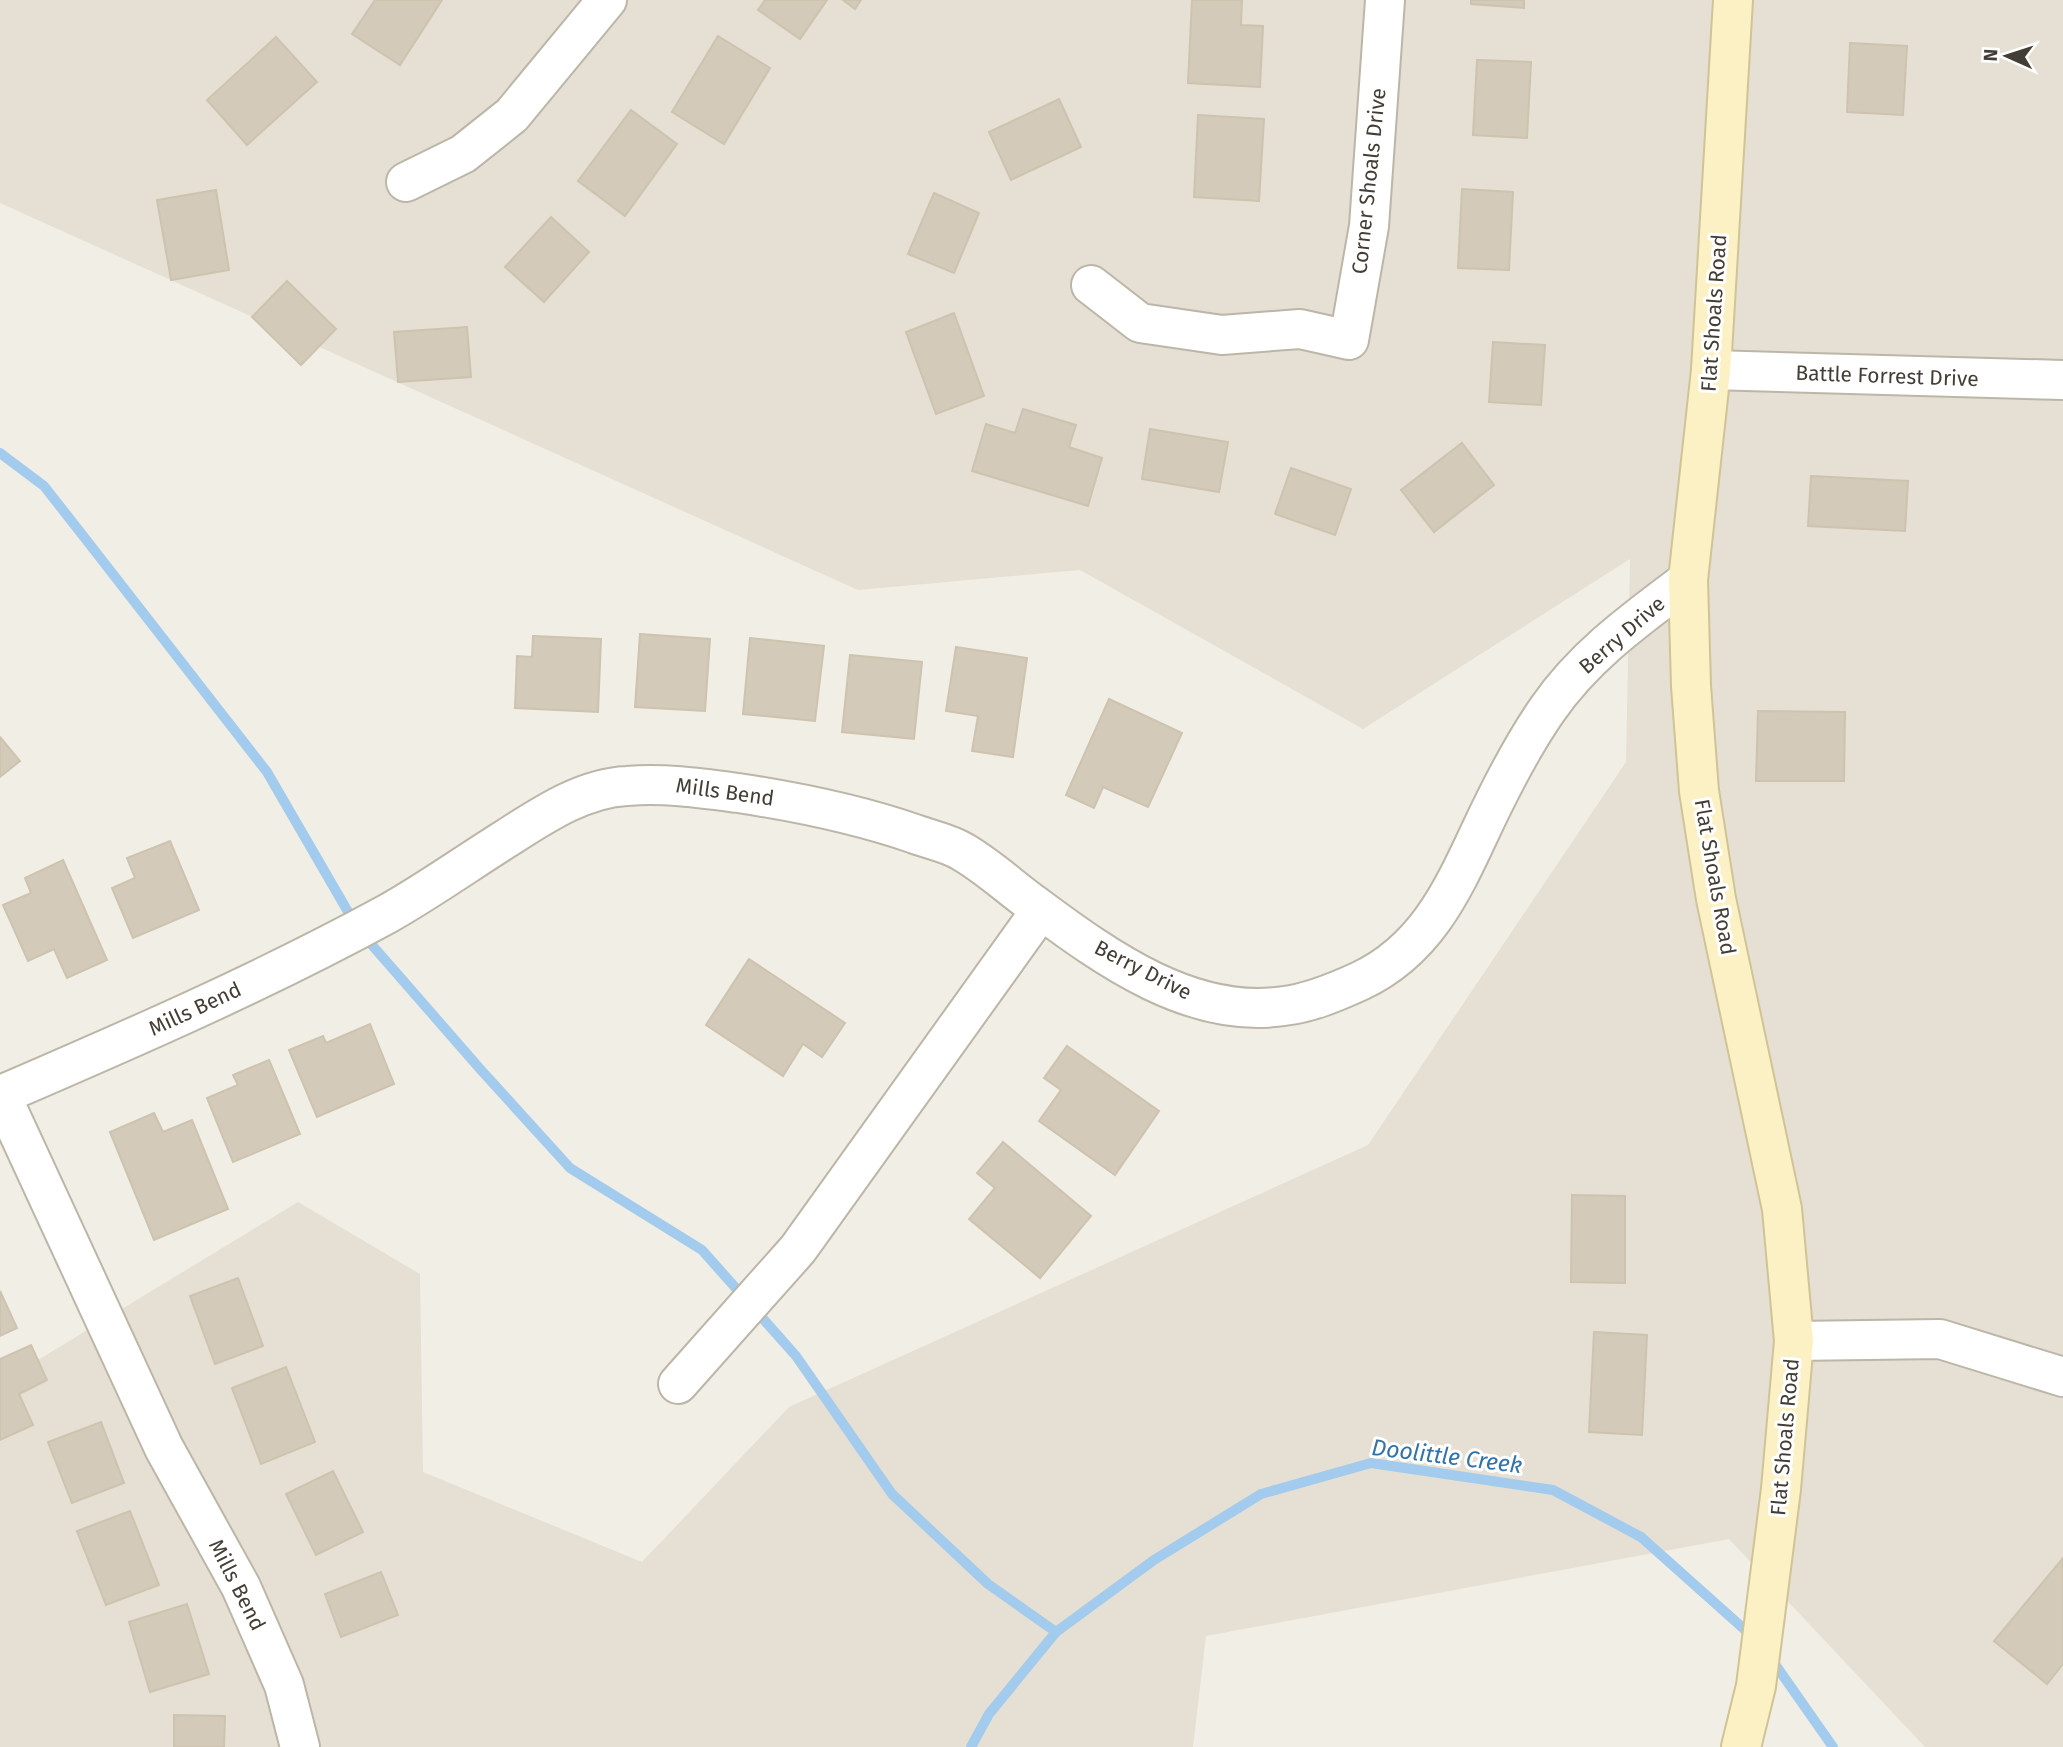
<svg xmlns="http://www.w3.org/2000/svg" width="2063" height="1747" font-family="'Fira Sans',sans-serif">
  <rect width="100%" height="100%" fill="#f1eee5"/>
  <path fill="#e5e0d3" d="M0,0h2063v1747h-138l-196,-208 -523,97 -13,111h-1193v-364l298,-181 122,72 3,198 219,90 147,-155 579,-262 258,-383 4,-203 -267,170 -283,-159 -222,20 -858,-387z"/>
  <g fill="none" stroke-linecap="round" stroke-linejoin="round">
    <g stroke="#a2cbed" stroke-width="10">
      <path d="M0,453l44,33 40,51 183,235 91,157 123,141 89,98 132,82 94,106 96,138 96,90 68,48"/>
      <path d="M1770,1657l63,90"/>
      <path d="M971,1747l18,-33 67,-82 98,-72 107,-66 110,-31 182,27 88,47 112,100"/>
    </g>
  </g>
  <g fill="#d3caba" stroke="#cdc3ae" stroke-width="2">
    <path d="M375,0h67l-42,65 -48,-31z"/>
    <path d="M765,0h62l-27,39 -42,-29z"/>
    <path d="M843,0h18l-6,9z"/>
    <path d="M1192,0h50l-1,25 22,1 -3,61 -72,-4z"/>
    <path d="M1471,0h53v8l-53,-4z"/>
    <path d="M718,36l52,32 -46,76 -52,-32z"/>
    <path d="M276,37l41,45 -70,63 -40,-45z"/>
    <path d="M1850,43l57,3 -4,69 -56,-3z"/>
    <path d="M1477,60l54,2 -4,76 -54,-3z"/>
    <path d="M1059,99l22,48 -70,33 -22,-48z"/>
    <path d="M631,110l46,34 -52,72 -47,-35z"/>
    <path d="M1198,115l66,4 -5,82 -65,-4z"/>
    <path d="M1462,189l51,3 -4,78 -51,-2z"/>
    <path d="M216,190l13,80 -58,10 -14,-80z"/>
    <path d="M934,193l45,20 -25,60 -46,-19z"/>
    <path d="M551,217l38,35 -45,50 -39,-35z"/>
    <path d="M287,281l49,48 -35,36 -49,-48z"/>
    <path d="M954,313l30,83 -48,18 -30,-82z"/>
    <path d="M467,327l4,50 -73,5 -4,-50z"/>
    <path d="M1493,342l52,3 -4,60 -52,-3z"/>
    <path d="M1023,409l53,16 -7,22 33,11 -14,48 -116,-35 14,-47 29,9z"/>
    <path d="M1150,429l78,13 -9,50 -77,-13z"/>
    <path d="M1462,443l32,42 -60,47 -33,-42z"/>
    <path d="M1291,468l60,21 -16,46 -60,-21z"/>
    <path d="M1811,476l97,5 -3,50 -97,-5z"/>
    <path d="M640,634l70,5 -5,72 -70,-4z"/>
    <path d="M533,636l68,3 -3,73 -83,-4 2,-52 15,1z"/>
    <path d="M750,638l74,8 -9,75 -72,-7z"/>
    <path d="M956,647l71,11 -14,99 -41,-6 6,-35 -32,-5z"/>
    <path d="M850,655l72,7 -8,77 -72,-7z"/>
    <path d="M1109,699l73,34 -34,74 -45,-20 -9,21 -28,-13z"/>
    <path d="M1758,711l87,1 -1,69h-88z"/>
    <path d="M0,737l20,24 -20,16z"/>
    <path d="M170,841l29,69 -66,28 -21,-50 23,-10 -8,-20z"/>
    <path d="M63,860l44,100 -40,18 -13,-29 -26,12 -25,-56 28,-12 -6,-15z"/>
    <path d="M749,959l96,64 -23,34 -19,-13 -20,32 -77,-51z"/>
    <path d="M370,1024l24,60 -77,33 -28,-67 34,-14 3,7z"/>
    <path d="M1067,1046l92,65 -44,64 -76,-54 22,-31 -17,-12z"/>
    <path d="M269,1060l31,74 -67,28 -26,-64 31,-13 -5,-10z"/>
    <path d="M154,1113l9,19 29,-12 36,89 -74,31 -44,-108z"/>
    <path d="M1003,1142l88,74 -51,62 -71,-59 26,-31 -18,-15z"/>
    <path d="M1572,1195l53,1v87l-54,-1z"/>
    <path d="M238,1278l25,68 -48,18 -25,-68z"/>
    <path d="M0,1291l17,37 -17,8z"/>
    <path d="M1594,1332l53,3 -5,100 -53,-3z"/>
    <path d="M31,1345l16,35 -28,14 14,31 -33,15v-81z"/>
    <path d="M286,1367l29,75 -54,22 -29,-76z"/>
    <path d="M101,1422l23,61 -52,20 -24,-61z"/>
    <path d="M333,1471l30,61 -47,23 -30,-61z"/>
    <path d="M130,1511l29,74 -53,20 -29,-74z"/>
    <path d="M2063,1558v106l-16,20 -53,-43z"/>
    <path d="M381,1572l17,43 -57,22 -16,-43z"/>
    <path d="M187,1604l22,70 -59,18 -21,-70z"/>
    <path d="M174,1715l51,1 -1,31h-50z"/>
  </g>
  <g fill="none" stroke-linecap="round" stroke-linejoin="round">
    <defs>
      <g id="minor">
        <path d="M406,182l57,-28 49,-39 95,-115"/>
        <path d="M1091,285l49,38 82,12 78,-6 49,11 20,-114 16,-226"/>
        <path d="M1711,370l352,10"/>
        <path d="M1794,1341l146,-2 123,38"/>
        <path d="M678,1384l120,-135 243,-339"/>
        <path d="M300,1747l-16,-62 -43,-98 -77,-139 -163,-353c130,-56 261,-113 386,-181 41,-23 80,-51 120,-76 36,-23 76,-50 120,-52 38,-3 73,2 111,7 60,9 119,21 177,41 16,6 34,9 48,18 26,15 49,37 73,54 70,52 156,114 248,100 26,-3 52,-14 76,-25 64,-30 91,-87 119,-147 20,-43 41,-85 68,-124 37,-54 89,-91 141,-130"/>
      </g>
      <path id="secondary" d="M1733,0l-22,370 -23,210 3,106 8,105 17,108 66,310 12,132 -13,148 -25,197 -15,61"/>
    </defs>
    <use href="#minor" stroke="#bcb6a8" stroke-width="42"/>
    <use href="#secondary" stroke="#d0c396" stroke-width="42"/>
    <use href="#minor" stroke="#fff" stroke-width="38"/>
    <use href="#secondary" stroke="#fcf1c4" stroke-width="38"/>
  </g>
  <g text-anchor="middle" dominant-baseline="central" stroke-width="6" stroke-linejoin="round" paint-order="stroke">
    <g font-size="21" fill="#433e35" stroke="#fff">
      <text transform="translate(1369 181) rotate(-84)">Corner Shoals Drive</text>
      <text transform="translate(1714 313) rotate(-86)">Flat Shoals Road</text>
      <text transform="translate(1887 376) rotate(2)">Battle Forrest Drive</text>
      <text transform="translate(1622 635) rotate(-41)">Berry Drive</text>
      <text transform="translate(725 792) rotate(8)">Mills Bend</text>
      <text transform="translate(1715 877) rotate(80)">Flat Shoals Road</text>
      <text transform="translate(1143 970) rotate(27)">Berry Drive</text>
      <text transform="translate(195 1009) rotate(-25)">Mills Bend</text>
      <text transform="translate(1785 1437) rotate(-85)">Flat Shoals Road</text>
      <text transform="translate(237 1585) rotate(63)">Mills Bend</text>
    </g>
    <g font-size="23" font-style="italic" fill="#3372aa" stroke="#fff">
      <text transform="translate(1447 1456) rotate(7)">Doolittle Creek</text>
    </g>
  </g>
  <g transform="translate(2007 56) rotate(273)" stroke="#ffffff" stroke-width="5" paint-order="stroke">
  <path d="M0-5L12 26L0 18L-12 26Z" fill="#433e35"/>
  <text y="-10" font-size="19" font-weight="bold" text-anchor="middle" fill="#433e35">N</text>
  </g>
</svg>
